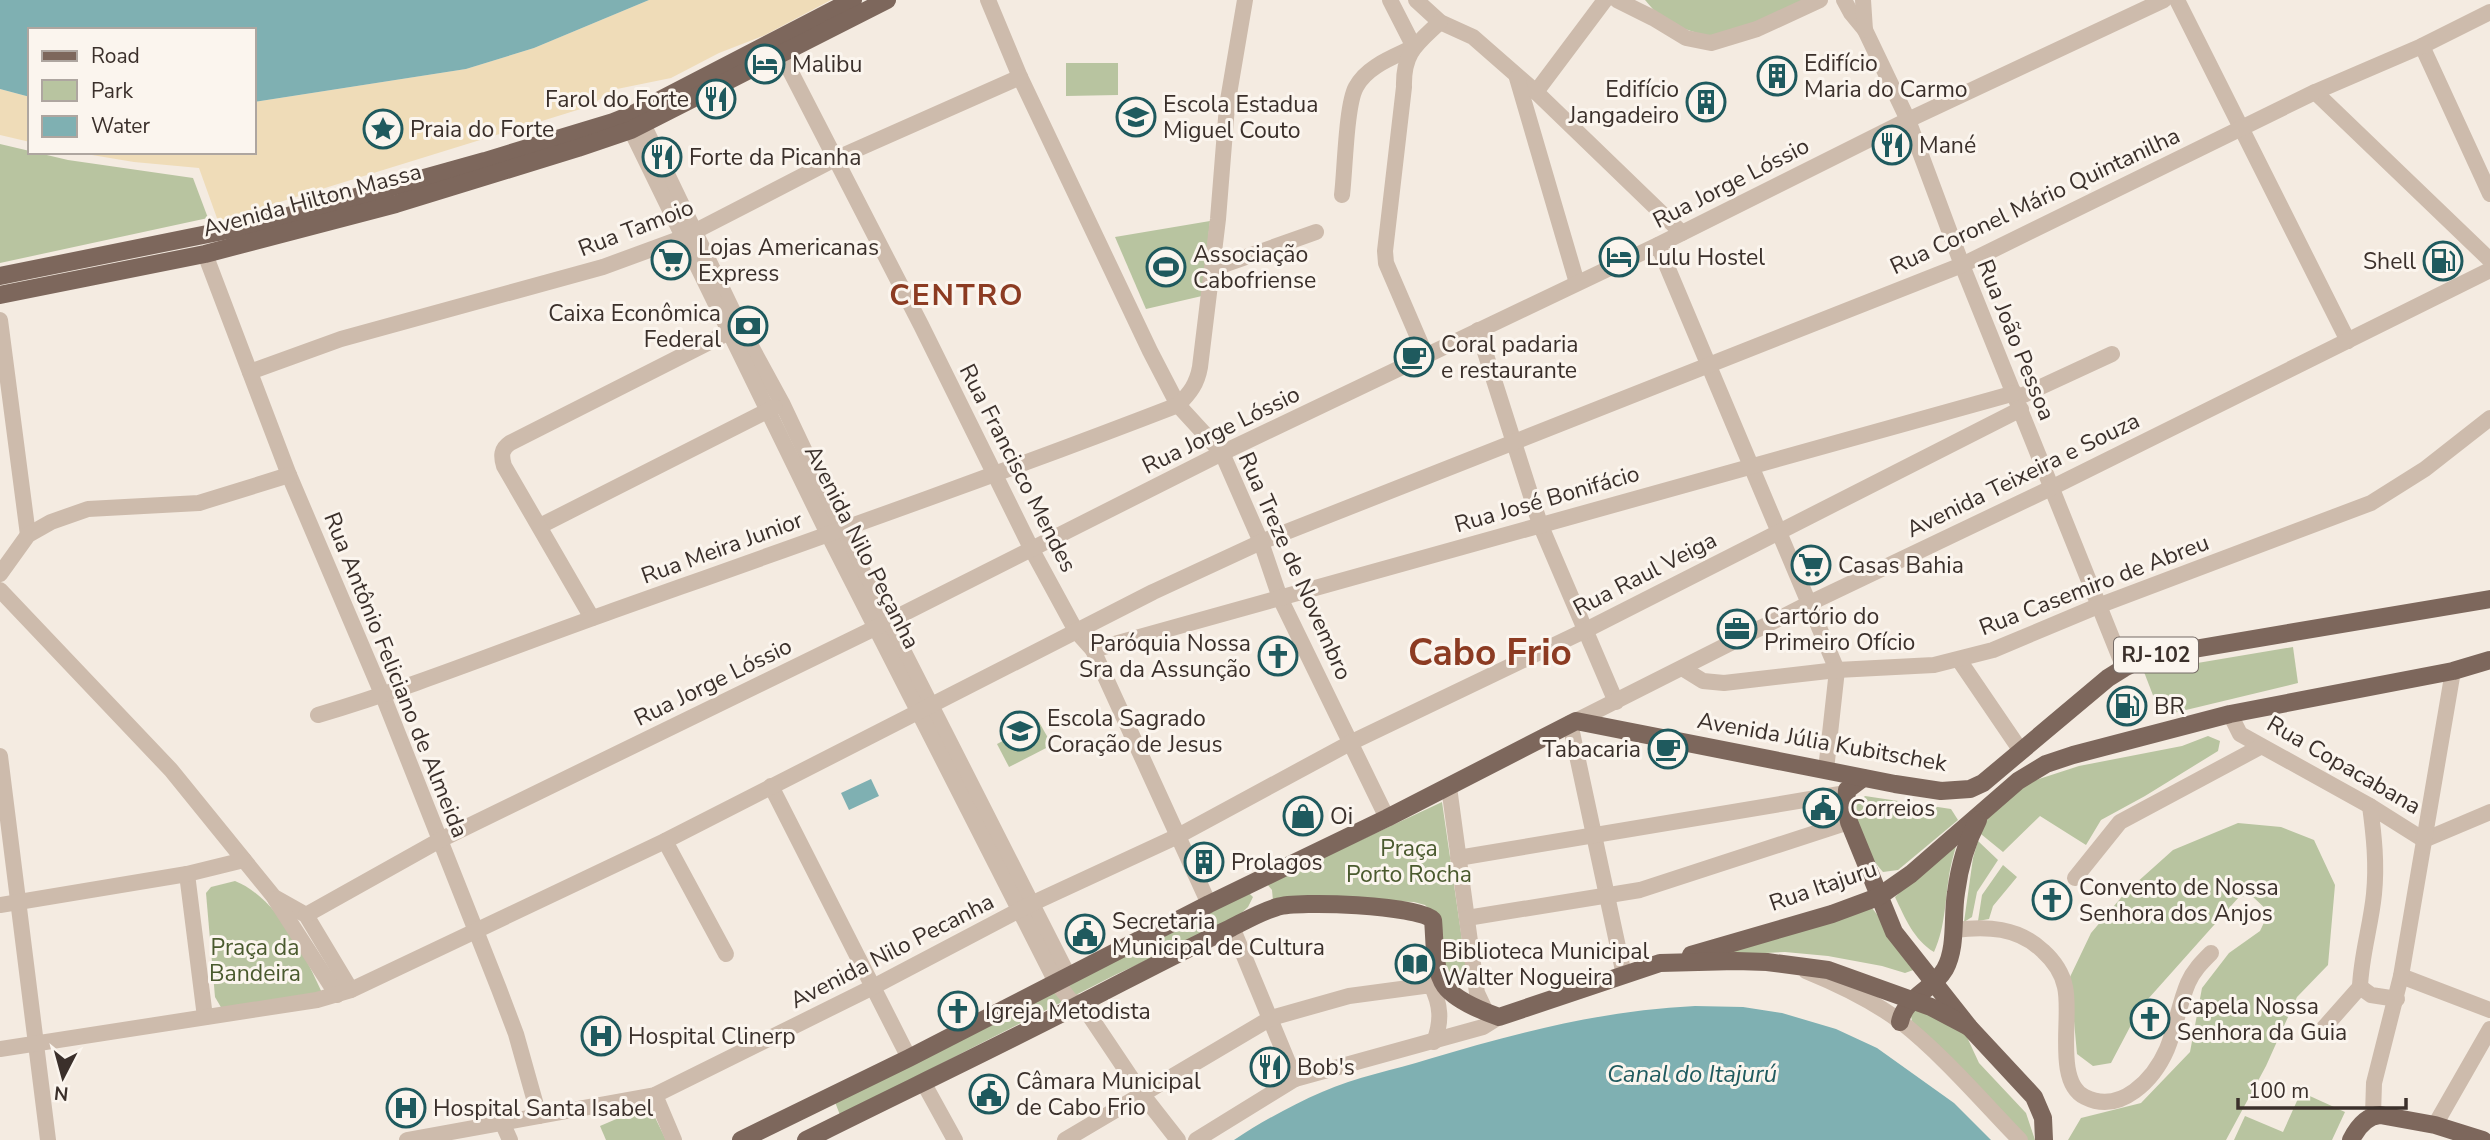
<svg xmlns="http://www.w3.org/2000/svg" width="2490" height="1140" font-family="'Nunito Sans',sans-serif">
  <rect width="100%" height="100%" fill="#f4ebe1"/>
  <g fill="#b8c4a0">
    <path d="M1645,0h159l-61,28 -31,10 -48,-16z"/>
    <path d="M1066,63h52v32l-52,1z"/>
    <path d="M0,144l68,16 125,18 15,40 -208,45z"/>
    <path d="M1210,221l-8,75 -56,13 -31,-72z"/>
    <path d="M2293,647l5,36 -137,33 -17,-44z"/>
    <path d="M1039,722l13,23 -43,22 -12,-23z"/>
    <path d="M2208,736l12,5 -2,10 -73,45 -44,24 -15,25 -46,-29 -37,36 -27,-22 44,-45 59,-19 103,-20z"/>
    <path d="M1865,796l86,13 7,11 -60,50 -15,2c-14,-15 -29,-44 -29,-66z"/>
    <path d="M1442,802l26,179 -7,4 -14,-11 -14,-61 -8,-8 -11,-3 -122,-5 -19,4 -1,-11 -5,-6z"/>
    <path d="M2238,823l43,4 33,13 21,45 -7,80 -31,32 -31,69 -40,74h-158l13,-22 60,-15 49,-51 12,-64 27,-35 31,-22 9,-19 -18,-17 -12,2 -99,111 -29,55 -18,3 -16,-12 -7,-77 21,-44 34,-40 48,-43z"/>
    <path d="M1958,837c-2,11 -6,22 -8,33 -5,27 -4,56 -16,82 -20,-12 -29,-34 -39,-55z"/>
    <path d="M1978,841l20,19 -21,32 -5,25 -8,5 9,-64z"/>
    <path d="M2003,865l14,12 -24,29 -4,13 -11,2 4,-26z"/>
    <path d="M235,881c41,16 70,74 87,112l-100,16 -7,-12 -9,-104 5,-6z"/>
    <path d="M1247,891l6,6 -5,10 -13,12 -120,56 -275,140 -5,-13z"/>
    <path d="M1872,908l47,60 -14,5 -23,-7 -54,-10 -43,-4 -60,3 19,-15z"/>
    <path d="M1916,1006l44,16 19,41 47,50 9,27h-9l-114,-119 -2,-9z"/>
    <path d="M2301,1092l44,20 -13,28h-98l11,-24 38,16z"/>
    <path d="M649,1105l17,35h-60l-6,-14z"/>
  </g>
  <g fill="#efdcb8">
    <path d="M649,0h182l-66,35 -46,18 -48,25 -54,11 -30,18 -369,114 -19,-53 -65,-6 -60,-10h180v-50l212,-33 68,-21z"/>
    <path d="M0,89l30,8v45l-30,-7z"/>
  </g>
  <g fill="#7fb0b2">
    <path d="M0,0h649l-115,48 -68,21 -212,33v-72h-224v67l-30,-8z"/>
    <path d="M871,779l8,17 -30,14 -8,-17z"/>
    <path d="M1695,1006l48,1 39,6 54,16 41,19 77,55 37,37h-757c27,-18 58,-35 88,-48 34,-15 72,-22 107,-33 86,-26 176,-49 266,-53z"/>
  </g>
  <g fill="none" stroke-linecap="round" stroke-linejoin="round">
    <g stroke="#cdbbac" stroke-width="16">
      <path d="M988,0l32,77 130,274 28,54 44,48 39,89 19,56 107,220"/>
      <path d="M1416,0l24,22 33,15 63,55 146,141"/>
      <path d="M1617,0l36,18 33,20 25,5 46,-14 63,-29"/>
      <path d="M1844,0l7,13 14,17 43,90 54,145 162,403"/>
      <path d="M1863,0l2,30"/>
      <path d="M2177,0l171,341"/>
      <path d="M2422,46l68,148"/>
      <path d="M781,53l140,272 111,225 44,81 17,19 116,254"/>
      <path d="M1517,78l60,205"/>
      <path d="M1536,92l69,-92"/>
      <path d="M2315,92l175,168"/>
      <path d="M643,124l97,202 42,77 60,127 226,445"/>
      <path d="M631,130l197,404 228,448 15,19 10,2 61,91 36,46"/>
      <path d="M1342,195c3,-24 4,-90 14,-108 11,-21 38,-30 58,-40l-24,-47"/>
      <path d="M1658,245l179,425 -11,100"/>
      <path d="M205,254l84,221 94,221 116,293 17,45 23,82"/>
      <path d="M1212,269l104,-37"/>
      <path d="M0,320l28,215"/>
      <path d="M1478,330l62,194 76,178"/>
      <path d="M1426,356l-40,-93 -1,-12 19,-164c-1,-35 13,-43 36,-65"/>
      <path d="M250,372l91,-33 262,-72 79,-29 153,-79 185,-82"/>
      <path d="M2017,398l95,-44"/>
      <path d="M540,526l235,-119"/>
      <path d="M0,574l28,-39 23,-13 37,-13 111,-6 90,-28"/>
      <path d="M0,590l171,180 103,127 32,18 45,75"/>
      <path d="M592,618l-88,-152c-3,-10 -3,-17 6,-23l229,-116"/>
      <path d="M1093,650l922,-257"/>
      <path d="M1959,660l62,91"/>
      <path d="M1682,668l21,13 21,2 113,-13 97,-5 59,-15 105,-44 273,-103 54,-34 65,-51"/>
      <path d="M2230,714l10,20 130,72 54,34"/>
      <path d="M318,715c98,-29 193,-68 289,-102 191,-68 382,-135 571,-208 12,-12 19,-21 22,-38l18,-148 9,-113 18,-106"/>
      <path d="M1576,721l234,-118 241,-115 439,-218"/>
      <path d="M1570,723l54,252"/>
      <path d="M0,756l48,384"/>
      <path d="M771,786l138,272"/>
      <path d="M1449,787l28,206 9,19"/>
      <path d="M2424,840l66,-28"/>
      <path d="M665,841l61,113"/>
      <path d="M1458,858l388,-65"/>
      <path d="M187,874l18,143"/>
      <path d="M2075,878l45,-56 140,-75"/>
      <path d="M275,899l62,96"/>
      <path d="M0,905l187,-31 57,-14"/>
      <path d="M306,915l134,-75 437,-213 345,-174 436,-208 250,-125 256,-120"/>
      <path d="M1467,918l173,-28 209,-68"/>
      <path d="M1232,927l63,152"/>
      <path d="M1954,930c33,-4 64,-3 89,21 11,10 19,21 22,36 7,28 -11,95 20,110 36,18 69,-18 82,-48 9,-22 12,-45 21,-66 5,-12 14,-21 23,-30"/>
      <path d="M1806,971c32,13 67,30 95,51 42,33 82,80 119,118"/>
      <path d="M2401,976l89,34"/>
      <path d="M2360,987c1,-31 11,-62 14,-93 3,-30 0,-58 -4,-88"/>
      <path d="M2360,987l11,8 26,4"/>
      <path d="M2322,1030l38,-43"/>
      <path d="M0,1049l317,-49 34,-10 314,-149 488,-249 108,-50 701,-277 353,-173 107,-46 68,-34"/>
      <path d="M923,1082l32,58"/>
      <path d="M655,1095l19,45"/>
      <path d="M2373,1115l1,-32 27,-107 52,-305"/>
      <path d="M502,1122l8,18"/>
      <path d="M2435,1125l55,-96"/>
      <path d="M407,1140l248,-45 218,-108 158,-83 147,-68 172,-93 236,-113 435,-221"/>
      <path d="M1065,1140l206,-122 78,-22 82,-11c10,20 11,36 3,57"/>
      <path d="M1196,1140l99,-61 188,-52 16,-10"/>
    </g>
    <g stroke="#7d675c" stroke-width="18">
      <path d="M0,276l267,-54 218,-61 128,-39 20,-8 220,-114"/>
      <path d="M0,295l205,-41 191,-50 182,-56 53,-18 256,-130"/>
      <path d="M1863,778l-16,12 -1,17 3,15 45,110 75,95 65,70 9,21 1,22"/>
      <path d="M1691,955l141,-41 46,-17 33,-23 107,-93 28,-17 27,-9 157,-41 223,-43 37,-11"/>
      <path d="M1900,1022c5,-25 33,-32 45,-53 12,-22 7,-52 11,-76 3,-24 10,-50 22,-73"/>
      <path d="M741,1140l168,-82 300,-154 178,-86 189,-97 319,63 46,7 29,-2 13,-6 125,-105 16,-10 23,-11 343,-58"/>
      <path d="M806,1140c92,-46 185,-90 276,-137 49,-25 97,-51 147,-74 16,-8 31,-17 48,-22 21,-7 141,-2 156,13 2,19 0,49 12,66 11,15 37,25 54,31l161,-54 76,-2 31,1 61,8 103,37 38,20"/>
      <path d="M2351,1140c6,-12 15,-24 29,-25l55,10 48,15"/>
    </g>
  </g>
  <defs>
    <symbol id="hotel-ring" viewBox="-11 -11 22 22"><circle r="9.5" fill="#fbf5ee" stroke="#1f5a5e" stroke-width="1.5"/><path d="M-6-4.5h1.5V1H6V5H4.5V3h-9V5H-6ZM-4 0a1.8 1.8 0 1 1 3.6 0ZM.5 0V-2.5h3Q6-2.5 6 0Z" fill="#1f5a5e"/></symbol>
    <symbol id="building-ring" viewBox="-11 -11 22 22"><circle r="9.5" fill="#fbf5ee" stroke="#1f5a5e" stroke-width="1.5"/><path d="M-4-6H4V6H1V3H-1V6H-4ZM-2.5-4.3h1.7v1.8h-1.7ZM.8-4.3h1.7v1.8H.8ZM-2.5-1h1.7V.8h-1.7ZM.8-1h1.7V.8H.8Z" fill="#1f5a5e"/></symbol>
    <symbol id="restaurant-ring" viewBox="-11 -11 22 22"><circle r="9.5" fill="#fbf5ee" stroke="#1f5a5e" stroke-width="1.5"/><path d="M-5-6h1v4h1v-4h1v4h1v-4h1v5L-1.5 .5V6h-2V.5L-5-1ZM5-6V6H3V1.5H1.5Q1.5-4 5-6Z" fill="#1f5a5e"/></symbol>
    <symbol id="school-ring" viewBox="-11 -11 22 22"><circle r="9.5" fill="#fbf5ee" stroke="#1f5a5e" stroke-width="1.5"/><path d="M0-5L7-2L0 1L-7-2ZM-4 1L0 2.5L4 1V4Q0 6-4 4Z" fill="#1f5a5e"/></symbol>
    <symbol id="sight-ring" viewBox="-11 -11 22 22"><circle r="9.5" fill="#fbf5ee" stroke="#1f5a5e" stroke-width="1.5"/><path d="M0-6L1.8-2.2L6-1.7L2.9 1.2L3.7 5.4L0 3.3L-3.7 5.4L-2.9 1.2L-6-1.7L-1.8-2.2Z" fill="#1f5a5e"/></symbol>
    <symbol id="supermarket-ring" viewBox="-11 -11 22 22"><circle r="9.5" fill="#fbf5ee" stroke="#1f5a5e" stroke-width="1.5"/><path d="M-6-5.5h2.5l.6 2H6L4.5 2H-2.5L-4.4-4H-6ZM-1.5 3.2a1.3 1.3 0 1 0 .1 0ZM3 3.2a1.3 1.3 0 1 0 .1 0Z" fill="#1f5a5e"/></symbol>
    <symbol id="fuel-ring" viewBox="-11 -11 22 22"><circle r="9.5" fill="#fbf5ee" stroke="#1f5a5e" stroke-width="1.5"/><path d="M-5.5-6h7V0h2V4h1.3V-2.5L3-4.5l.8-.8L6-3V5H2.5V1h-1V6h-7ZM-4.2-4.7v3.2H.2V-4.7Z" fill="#1f5a5e"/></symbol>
    <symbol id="stadium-ring" viewBox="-11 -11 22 22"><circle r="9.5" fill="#fbf5ee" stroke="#1f5a5e" stroke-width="1.5"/><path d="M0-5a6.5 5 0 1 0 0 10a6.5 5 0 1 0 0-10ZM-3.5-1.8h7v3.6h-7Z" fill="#1f5a5e"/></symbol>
    <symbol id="bank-ring" viewBox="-11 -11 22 22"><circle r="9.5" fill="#fbf5ee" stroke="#1f5a5e" stroke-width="1.5"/><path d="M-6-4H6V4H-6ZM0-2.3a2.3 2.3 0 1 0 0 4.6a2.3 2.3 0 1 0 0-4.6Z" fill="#1f5a5e"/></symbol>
    <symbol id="cafe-ring" viewBox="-11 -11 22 22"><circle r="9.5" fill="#fbf5ee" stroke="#1f5a5e" stroke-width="1.5"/><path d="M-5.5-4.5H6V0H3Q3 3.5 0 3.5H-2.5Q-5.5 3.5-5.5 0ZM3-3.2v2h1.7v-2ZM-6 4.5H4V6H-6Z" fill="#1f5a5e"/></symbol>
    <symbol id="office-ring" viewBox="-11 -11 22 22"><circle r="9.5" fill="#fbf5ee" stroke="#1f5a5e" stroke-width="1.5"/><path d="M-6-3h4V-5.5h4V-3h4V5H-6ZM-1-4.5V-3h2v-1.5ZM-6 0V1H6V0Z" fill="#1f5a5e"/></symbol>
    <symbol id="church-ring" viewBox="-11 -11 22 22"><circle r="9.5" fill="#fbf5ee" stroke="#1f5a5e" stroke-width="1.5"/><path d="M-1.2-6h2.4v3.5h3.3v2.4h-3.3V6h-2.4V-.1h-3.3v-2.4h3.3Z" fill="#1f5a5e"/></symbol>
    <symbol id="civic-ring" viewBox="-11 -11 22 22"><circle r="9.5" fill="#fbf5ee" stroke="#1f5a5e" stroke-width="1.5"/><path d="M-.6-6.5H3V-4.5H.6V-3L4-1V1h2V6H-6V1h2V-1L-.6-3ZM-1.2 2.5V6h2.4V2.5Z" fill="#1f5a5e"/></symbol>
    <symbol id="shop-ring" viewBox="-11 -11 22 22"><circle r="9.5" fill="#fbf5ee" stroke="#1f5a5e" stroke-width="1.5"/><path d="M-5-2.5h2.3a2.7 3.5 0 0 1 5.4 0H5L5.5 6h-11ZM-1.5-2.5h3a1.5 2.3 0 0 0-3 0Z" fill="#1f5a5e"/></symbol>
    <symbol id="library-ring" viewBox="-11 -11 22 22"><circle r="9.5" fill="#fbf5ee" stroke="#1f5a5e" stroke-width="1.5"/><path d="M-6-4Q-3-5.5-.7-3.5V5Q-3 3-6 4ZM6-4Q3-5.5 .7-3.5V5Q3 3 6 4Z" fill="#1f5a5e"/></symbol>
    <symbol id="hospital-ring" viewBox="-11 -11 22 22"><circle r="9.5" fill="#fbf5ee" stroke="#1f5a5e" stroke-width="1.5"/><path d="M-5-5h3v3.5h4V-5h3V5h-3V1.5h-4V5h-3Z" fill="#1f5a5e"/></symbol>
  </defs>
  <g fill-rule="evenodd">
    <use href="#hotel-ring" x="743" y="42" width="44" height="44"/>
    <use href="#building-ring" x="1755" y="54" width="44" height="44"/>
    <use href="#restaurant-ring" x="694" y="77" width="44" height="44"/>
    <use href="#building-ring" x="1684" y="80" width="44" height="44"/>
    <use href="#school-ring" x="1114" y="95" width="44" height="44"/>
    <use href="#sight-ring" x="361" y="107" width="44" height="44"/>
    <use href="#restaurant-ring" x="1870" y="123" width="44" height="44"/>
    <use href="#restaurant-ring" x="640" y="135" width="44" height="44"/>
    <use href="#hotel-ring" x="1597" y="235" width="44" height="44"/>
    <use href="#supermarket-ring" x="649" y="238" width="44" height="44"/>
    <use href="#fuel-ring" x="2421" y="239" width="44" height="44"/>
    <use href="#stadium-ring" x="1144" y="245" width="44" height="44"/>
    <use href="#bank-ring" x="726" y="304" width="44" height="44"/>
    <use href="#cafe-ring" x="1392" y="335" width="44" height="44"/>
    <use href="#supermarket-ring" x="1789" y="543" width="44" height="44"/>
    <use href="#office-ring" x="1715" y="607" width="44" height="44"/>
    <use href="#church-ring" x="1256" y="634" width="44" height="44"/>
    <use href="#fuel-ring" x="2105" y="684" width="44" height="44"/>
    <use href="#school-ring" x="998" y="709" width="44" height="44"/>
    <use href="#cafe-ring" x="1646" y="727" width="44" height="44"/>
    <use href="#civic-ring" x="1801" y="786" width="44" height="44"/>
    <use href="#shop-ring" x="1281" y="794" width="44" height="44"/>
    <use href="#building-ring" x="1182" y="840" width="44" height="44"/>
    <use href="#church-ring" x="2030" y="878" width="44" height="44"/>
    <use href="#civic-ring" x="1063" y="912" width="44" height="44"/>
    <use href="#library-ring" x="1393" y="942" width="44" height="44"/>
    <use href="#church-ring" x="936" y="989" width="44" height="44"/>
    <use href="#church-ring" x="2128" y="997" width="44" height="44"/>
    <use href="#hospital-ring" x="579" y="1014" width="44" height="44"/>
    <use href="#restaurant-ring" x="1248" y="1045" width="44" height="44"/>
    <use href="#civic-ring" x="967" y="1072" width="44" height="44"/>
    <use href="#hospital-ring" x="384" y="1086" width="44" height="44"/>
  </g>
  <g text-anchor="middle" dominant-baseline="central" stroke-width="6" stroke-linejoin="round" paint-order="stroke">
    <rect fill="#fbf5ee" stroke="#756b66" stroke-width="2" x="2114" y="637.5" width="84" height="35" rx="5"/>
    <g font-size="21" font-weight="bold" fill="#3b302b">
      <text x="2156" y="655">RJ-102</text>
    </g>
    <g font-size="23" fill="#3b302b" stroke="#fbf5ee" text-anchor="start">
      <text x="1804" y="63">Edifício<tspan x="1804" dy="26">Maria do Carmo</tspan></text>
      <text x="792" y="64">Malibu</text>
      <text x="1679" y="89" text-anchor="end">Edifício<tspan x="1679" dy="26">Jangadeiro</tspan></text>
      <text x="689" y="99" text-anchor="end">Farol do Forte</text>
      <text x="1163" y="104">Escola Estadua<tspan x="1163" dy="26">Miguel Couto</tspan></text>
      <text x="410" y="129">Praia do Forte</text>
      <text x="1919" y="145">Mané</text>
      <text x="689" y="157">Forte da Picanha</text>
      <text x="698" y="247">Lojas Americanas<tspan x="698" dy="26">Express</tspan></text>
      <text x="1193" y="254">Associação<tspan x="1193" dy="26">Cabofriense</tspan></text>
      <text x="1646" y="257">Lulu Hostel</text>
      <text x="2416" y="261" text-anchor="end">Shell</text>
      <text x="721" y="313" text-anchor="end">Caixa Econômica<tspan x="721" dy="26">Federal</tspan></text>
      <text x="1441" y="344">Coral padaria<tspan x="1441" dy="26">e restaurante</tspan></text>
      <text x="1838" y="565">Casas Bahia</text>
      <text x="1764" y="616">Cartório do<tspan x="1764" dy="26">Primeiro Ofício</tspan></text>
      <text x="1251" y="643" text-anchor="end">Paróquia Nossa<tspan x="1251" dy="26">Sra da Assunção</tspan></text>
      <text x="2154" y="706">BR</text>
      <text x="1047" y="718">Escola Sagrado<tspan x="1047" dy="26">Coração de Jesus</tspan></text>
      <text x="1641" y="749" text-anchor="end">Tabacaria</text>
      <text x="1850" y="808">Correios</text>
      <text x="1330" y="816">Oi</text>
      <text x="1231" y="862">Prolagos</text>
      <text x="2079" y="887">Convento de Nossa<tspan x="2079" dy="26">Senhora dos Anjos</tspan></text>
      <text x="1112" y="921">Secretaria<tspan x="1112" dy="26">Municipal de Cultura</tspan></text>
      <text x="1442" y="951">Biblioteca Municipal<tspan x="1442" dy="26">Walter Nogueira</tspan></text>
      <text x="2177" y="1006">Capela Nossa<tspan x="2177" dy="26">Senhora da Guia</tspan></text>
      <text x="985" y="1011">Igreja Metodista</text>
      <text x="628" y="1036">Hospital Clinerp</text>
      <text x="1297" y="1067">Bob's</text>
      <text x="1016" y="1081">Câmara Municipal<tspan x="1016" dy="26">de Cabo Frio</tspan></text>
      <text x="433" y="1108">Hospital Santa Isabel</text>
    </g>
    <g font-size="23" fill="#3b302b" stroke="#fbf5ee">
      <text transform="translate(1731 183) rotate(-27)">Rua Jorge Lóssio</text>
      <text transform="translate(312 200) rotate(-15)">Avenida Hilton Massa</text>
      <text transform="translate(2035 201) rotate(-25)">Rua Coronel Mário Quintanilha</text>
      <text transform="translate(636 228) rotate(-21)">Rua Tamoio</text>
      <text transform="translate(2016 340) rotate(68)">Rua João Pessoa</text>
      <text transform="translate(1221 430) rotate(-26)">Rua Jorge Lóssio</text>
      <text transform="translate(1018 468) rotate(63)">Rua Francisco Mendes</text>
      <text transform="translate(2023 475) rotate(-26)">Avenida Teixeira e Souza</text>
      <text transform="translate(1547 499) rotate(-16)">Rua José Bonifácio</text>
      <text transform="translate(862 547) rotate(63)">Avenida Nilo Peçanha</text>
      <text transform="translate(722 548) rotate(-20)">Rua Meira Junior</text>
      <text transform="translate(1295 566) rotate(66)">Rua Treze de Novembro</text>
      <text transform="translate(1645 574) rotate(-27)">Rua Raul Veiga</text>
      <text transform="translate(2094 585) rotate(-21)">Rua Casemiro de Abreu</text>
      <text transform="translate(396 675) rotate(68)">Rua Antônio Feliciano de Almeida</text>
      <text transform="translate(713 682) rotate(-26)">Rua Jorge Lóssio</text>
      <text transform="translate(1822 742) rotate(10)">Avenida Júlia Kubitschek</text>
      <text transform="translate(2344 765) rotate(30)">Rua Copacabana</text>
      <text transform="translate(1823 886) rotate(-19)">Rua Itajuru</text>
      <text transform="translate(892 951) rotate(-27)">Avenida Nilo Pecanha</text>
    </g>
    <g font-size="23" fill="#4a5a2e" stroke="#fbf5ee">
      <text x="1409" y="848">Praça<tspan x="1409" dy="26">Porto Rocha</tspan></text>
      <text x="255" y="947">Praça da<tspan x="255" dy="26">Bandeira</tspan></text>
    </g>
    <g font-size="24" font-style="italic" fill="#1f5a5e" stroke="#fbf5ee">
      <text x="1692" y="1074">Canal do Itajurú</text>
    </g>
    <g font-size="30" font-weight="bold" letter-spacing="2" fill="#8c3b22" stroke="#fbf5ee">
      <text x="957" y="295">CENTRO</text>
    </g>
    <g font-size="37" font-weight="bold" fill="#8c3b22" stroke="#fbf5ee">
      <text x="1490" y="653">Cabo Frio</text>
    </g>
  </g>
  <rect x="28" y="28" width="228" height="126" fill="#fbf5ee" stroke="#aea6a0" stroke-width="2"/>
  <rect x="42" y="51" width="35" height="10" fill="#7d675c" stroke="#aea6a0" stroke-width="2"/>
  <text x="91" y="63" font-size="21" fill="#3b302b">Road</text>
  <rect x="42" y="80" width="35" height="21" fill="#b8c4a0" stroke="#aea6a0" stroke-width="2"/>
  <text x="91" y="98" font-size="21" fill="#3b302b">Park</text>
  <rect x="42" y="116" width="35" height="21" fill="#7fb0b2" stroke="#aea6a0" stroke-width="2"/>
  <text x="91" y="133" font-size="21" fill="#3b302b">Water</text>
  <g transform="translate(63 1077) rotate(186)" stroke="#fbf5ee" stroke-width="5" paint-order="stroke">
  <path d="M0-5L12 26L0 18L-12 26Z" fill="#3b302b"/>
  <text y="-10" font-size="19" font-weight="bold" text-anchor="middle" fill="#3b302b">N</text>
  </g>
  <path d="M2238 1098v10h168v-10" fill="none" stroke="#3b302b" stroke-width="3.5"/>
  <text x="2248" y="1098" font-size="21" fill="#3b302b" stroke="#fbf5ee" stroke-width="5" paint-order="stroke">100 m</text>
</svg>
